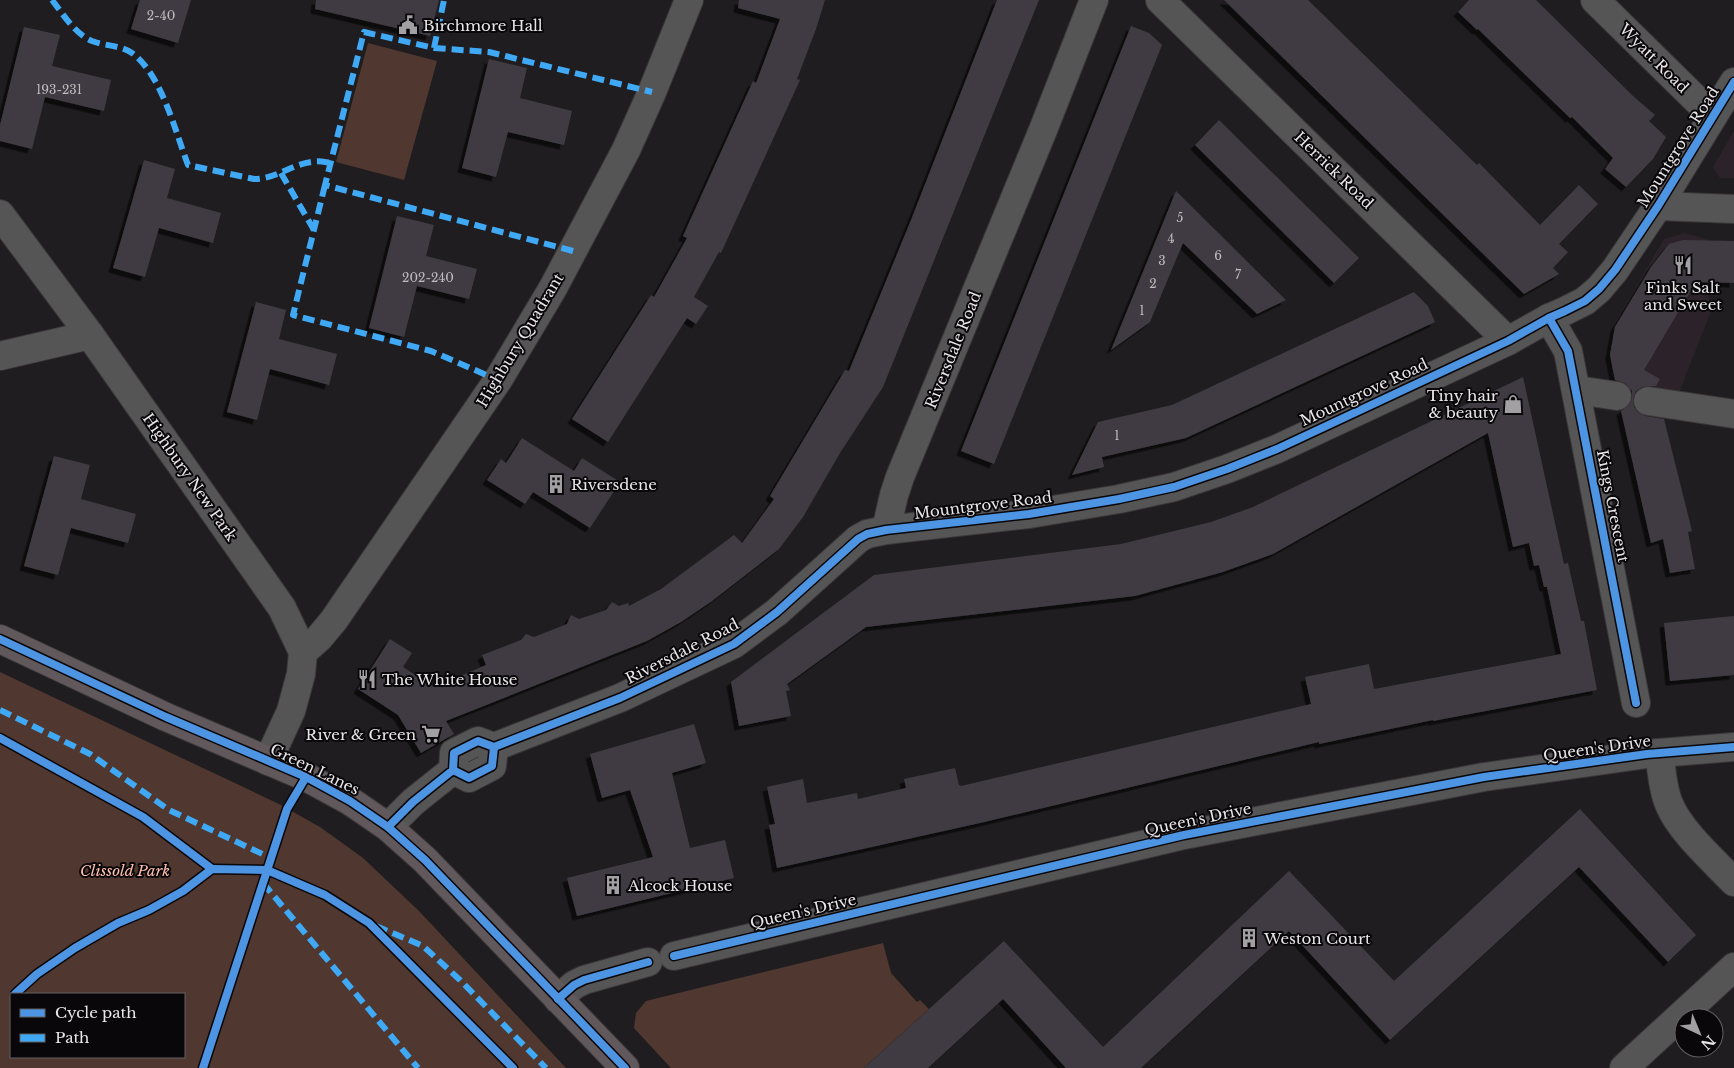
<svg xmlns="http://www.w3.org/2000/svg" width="1734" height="1068" viewBox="0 0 1734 1068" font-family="'Libre Baskerville',serif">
	<defs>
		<filter id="shadow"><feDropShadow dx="-4.5" dy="4.5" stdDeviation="0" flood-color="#0009"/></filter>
	</defs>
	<rect width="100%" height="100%" fill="#1f1d1f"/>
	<!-- built -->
	<g fill="#2b2329">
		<polygon points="1734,131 1734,178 1720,178 1713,167"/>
		<polygon points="1685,233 1709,240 1708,293 1711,311 1679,393 1612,377 1610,355 1613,326 1664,239"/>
	</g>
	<!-- green -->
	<g fill="#503830" fill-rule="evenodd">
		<polygon points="368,43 437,61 404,180 336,162"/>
		<path d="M0 672 279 804 320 827 363 858 419 911 566 1068H0ZM184 994V1057H11V994Z"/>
		<polygon points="883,943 891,973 917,1002 920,1000 929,1009 864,1068 671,1068 634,1028 636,1013 646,1001"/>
	</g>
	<!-- building -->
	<g fill="#3f3b42" filter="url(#shadow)">
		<polygon points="140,0 191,0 178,43 131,29"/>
		<polygon points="316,0 439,0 430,36 315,9"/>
		<polygon points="739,0 825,0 816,29 797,79 800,80 721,253 719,252 694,297 708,306 696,324 687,318 608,442 572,419 651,295 654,297 687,238 683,236 753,81 756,83 780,19 738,8"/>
		<polygon points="997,0 1039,0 883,387 840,453 803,517 779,549 712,601 681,622 647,641 446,721 454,734 421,753 398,715 358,689 390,639 412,653 403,667 434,687 486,665 482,655 521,640 526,634 534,637 567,624 571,615 579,619 606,610 612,602 619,606 628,603 629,606 661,589 734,535 742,543 774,499 770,496 845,370 849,371 911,220"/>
		<polygon points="1224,0 1308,0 1477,165 1479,163 1540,225 1579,185 1598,204 1559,244 1568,252 1553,268 1559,274 1524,294"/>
		<polygon points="1469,0 1536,0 1633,96 1655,115 1649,121 1666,137 1653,159 1626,187 1605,169 1613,158 1572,117 1570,118 1478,29 1477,30 1458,12"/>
		<polygon points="1131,26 1149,33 1162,45 994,464 961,451"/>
		<polygon points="24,27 60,35 52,66 111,80 104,111 45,97 32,149 0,141 0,125"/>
		<polygon points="489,59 527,68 520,98 572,111 564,145 508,132 496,177 462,168"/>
		<polygon points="1219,120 1359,258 1334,283 1195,145"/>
		<polygon points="144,160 175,169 167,198 221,213 213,243 159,228 145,277 113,268"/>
		<polygon points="1176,191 1286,300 1257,314 1183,243 1150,322 1111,350"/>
		<polygon points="397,216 434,225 426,256 477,269 469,299 417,286 404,337 369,328"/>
		<polygon points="1683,240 1734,241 1734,283 1696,282 1644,370 1660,379 1656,386 1642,387 1636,391 1633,398 1634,407 1639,413 1646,416 1664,419 1692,531 1688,532 1695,569 1670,573 1663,539 1651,543 1621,411 1629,405 1632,398 1632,391 1626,384 1615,380 1610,355 1615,327 1651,267 1669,244"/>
		<polygon points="1414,292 1428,306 1435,322 1186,438 1102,457 1104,467 1072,475 1098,422 1172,405"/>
		<polygon points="256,302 286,310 279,339 337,354 329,385 270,369 257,420 227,412"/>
		<polygon points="1523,377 1564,564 1568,563 1581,621 1584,621 1597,690 1433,721 1433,720 1319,744 1319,742 980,823 777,868 769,825 775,824 767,787 803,779 807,803 857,793 858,799 906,788 904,779 955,768 959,785 961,786 1311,704 1305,677 1369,664 1374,689 1561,654 1547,587 1544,587 1539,565 1534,566 1529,543 1513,547 1488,433 1273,554 1223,572 1135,596 866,627 787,684 790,690 786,691 791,716 739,726 731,682 874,575 1121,544 1211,522 1253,507"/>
		<polygon points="522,438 574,471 582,458 620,482 590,528 533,492 525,504 487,480 501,459 506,463"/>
		<polygon points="54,456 90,465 81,499 136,514 128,543 71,528 58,575 24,566"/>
		<polygon points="1734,616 1734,675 1670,681 1664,623"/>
		<polygon points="694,724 706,763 672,773 690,848 725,840 734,878 577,916 567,878 653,857 630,790 602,798 590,754"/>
		<polygon points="1580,809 1696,935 1668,962 1579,867 1390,1040 1289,931 1141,1068 1066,1068 1003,999 928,1068 864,1068 1004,941 1103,1047 1289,871 1394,981"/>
	</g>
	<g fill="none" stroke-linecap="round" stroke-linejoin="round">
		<!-- minor casing -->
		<g stroke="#3a3739" stroke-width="30">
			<g id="minor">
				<polyline points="1160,0 1508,341"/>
				<polyline points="1595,0 1713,116"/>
				<polyline points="1658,206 1734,209"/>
				<polyline points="0,214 90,335 282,608 303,652 301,674 291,711 268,761"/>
				<polyline points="1549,318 1568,351 1636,703"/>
				<polyline points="0,356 90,335"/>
				<polyline points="1577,390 1617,396"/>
				<polyline points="1648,401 1734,414"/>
				<polyline points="886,530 894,495 900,477 1043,130 1094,0"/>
				<polyline points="303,652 319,638 334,620 498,380 553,288 626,150 652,92 689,0"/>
				<path d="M1659 753C1662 770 1662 788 1669 804 1680 831 1713 860 1734 882"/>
				<polyline points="453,770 469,778 492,766 494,747"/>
				<polyline points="388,827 413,802 453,770 454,753 478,741 494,747 620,698 734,644 777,612 858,539 867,534 886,530 1029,514 1119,499 1174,487 1227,469 1277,449 1508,341 1549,318 1565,311 1585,301 1599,289 1615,270 1658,206 1734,82"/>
				<polyline points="674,956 1184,835 1484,777 1647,754 1734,747"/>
				<polyline points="558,999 574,985 584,980 648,962"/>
				<polyline points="1624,1068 1734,967"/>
			</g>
		</g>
		<!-- major casing -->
		<g stroke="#3a3739" stroke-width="30">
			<polyline id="major" points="0,639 166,717 306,777 350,801 388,827 425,860 625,1068"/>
		</g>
		<!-- minor -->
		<use href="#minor" stroke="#565556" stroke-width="28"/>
		<!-- major -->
		<use href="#major" stroke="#61585b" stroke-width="28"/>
		<!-- quiet -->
		<g stroke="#3fa9f5" stroke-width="6" stroke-dasharray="12 6" stroke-linecap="butt">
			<path d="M52 0C63 14 75 34 92 41 105 46 120 45 132 53 162 75 175 131 188 165L254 179C275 179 291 165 311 162 317 160 325 162 331 163"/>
			<polyline points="434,48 444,0"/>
			<polyline points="281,173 314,230"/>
			<polyline points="325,185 293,315 431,351 498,380"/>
			<polyline points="573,251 325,185 364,32 434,48 489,52 652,92"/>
			<polyline points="0,710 90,754 169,810 271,858"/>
			<polyline points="263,883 418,1068"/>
			<polyline points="376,926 423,946 460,980 546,1068"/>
		</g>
		<!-- cycleway casing -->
		<g stroke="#090709" stroke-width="11">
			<g id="cycleway">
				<polyline points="1549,318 1568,351 1636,703"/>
				<polyline points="0,639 166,717 306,777 350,801 388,827 425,860 625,1068"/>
				<polyline points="0,738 143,817 212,869"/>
				<polyline points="453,770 469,778 492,766 494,747"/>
				<polyline points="388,827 413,802 453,770 454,753 478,741 494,747 620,698 734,644 777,612 858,539 867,534 886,530 1029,514 1119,499 1174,487 1227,469 1277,449 1508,341 1549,318 1565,311 1585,301 1599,289 1615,270 1658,206 1734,82"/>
				<polyline points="674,956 1184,835 1484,777 1647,754 1734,747"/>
				<polyline points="15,994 37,974 75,948 118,923 149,910 183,891 212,869 267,870 325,895 369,923 513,1068"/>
				<polyline points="558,999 574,985 584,980 648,962"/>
				<polyline points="203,1068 287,809 306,777"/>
			</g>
		</g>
		<!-- cycleway -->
		<use href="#cycleway" stroke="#4d94e3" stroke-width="8"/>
	</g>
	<!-- icons -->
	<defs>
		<g id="civic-bare" transform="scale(1.5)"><path d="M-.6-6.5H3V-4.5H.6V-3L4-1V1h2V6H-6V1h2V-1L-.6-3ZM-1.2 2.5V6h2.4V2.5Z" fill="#a2a0a2" stroke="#090709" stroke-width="2.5" paint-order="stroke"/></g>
		<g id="restaurant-bare" transform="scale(1.5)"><path d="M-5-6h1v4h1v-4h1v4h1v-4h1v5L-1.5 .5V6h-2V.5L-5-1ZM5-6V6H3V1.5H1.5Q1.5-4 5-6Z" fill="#a2a0a2" stroke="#090709" stroke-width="2.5" paint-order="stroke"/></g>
		<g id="shop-bare" transform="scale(1.5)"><path d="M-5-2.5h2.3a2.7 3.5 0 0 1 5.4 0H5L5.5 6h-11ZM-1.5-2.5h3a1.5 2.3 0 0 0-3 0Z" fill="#a2a0a2" stroke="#090709" stroke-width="2.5" paint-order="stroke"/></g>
		<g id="building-bare" transform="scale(1.5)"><path d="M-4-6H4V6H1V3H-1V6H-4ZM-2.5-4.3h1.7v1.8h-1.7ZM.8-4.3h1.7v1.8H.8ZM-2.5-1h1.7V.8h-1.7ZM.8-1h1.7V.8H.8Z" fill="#a2a0a2" stroke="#090709" stroke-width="2.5" paint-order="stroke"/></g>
		<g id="supermarket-bare" transform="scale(1.5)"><path d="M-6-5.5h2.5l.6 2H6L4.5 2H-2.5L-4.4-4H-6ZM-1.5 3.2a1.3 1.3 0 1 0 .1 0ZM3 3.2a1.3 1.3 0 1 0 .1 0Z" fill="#a2a0a2" stroke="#090709" stroke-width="2.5" paint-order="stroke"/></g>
	</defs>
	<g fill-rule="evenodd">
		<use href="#civic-bare" x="408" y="25"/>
		<use href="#restaurant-bare" x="1683" y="265"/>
		<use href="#shop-bare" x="1513" y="404"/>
		<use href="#building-bare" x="556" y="484"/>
		<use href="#restaurant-bare" x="367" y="679"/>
		<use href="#supermarket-bare" x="431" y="734"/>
		<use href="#building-bare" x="613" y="885"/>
		<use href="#building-bare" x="1249" y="938"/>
	</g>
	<g text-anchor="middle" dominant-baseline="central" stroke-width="4" stroke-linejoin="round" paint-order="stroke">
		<!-- number labels -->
		<g font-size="12" fill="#bebbbe">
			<text x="161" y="15">2-40</text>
			<text x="59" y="89">193-231</text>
			<text x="1180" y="217">5</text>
			<text x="1171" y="238">4</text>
			<text x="1218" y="255">6</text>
			<text x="1162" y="260">3</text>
			<text x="1238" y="274">7</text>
			<text x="428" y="277">202-240</text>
			<text x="1153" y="283">2</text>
			<text x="1142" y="310">1</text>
			<text x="1117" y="435">1</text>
		</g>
		<!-- poi labels -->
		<g font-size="15" fill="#e9e6e8" stroke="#090709" text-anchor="start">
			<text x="423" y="25">Birchmore Hall</text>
			<text x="1683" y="287" text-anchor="middle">Finks Salt<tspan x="1683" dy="17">and Sweet</tspan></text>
			<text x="1498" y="395" text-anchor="end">Tiny hair<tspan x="1498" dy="17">&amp; beauty</tspan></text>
			<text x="571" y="484">Riversdene</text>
			<text x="382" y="679">The White House</text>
			<text x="416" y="734" text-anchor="end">River &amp; Green</text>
			<text x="628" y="885">Alcock House</text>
			<text x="1264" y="938">Weston Court</text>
		</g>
		<!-- street labels -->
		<g font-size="15" fill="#e9e6e8" stroke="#090709">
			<text transform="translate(1654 58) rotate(45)">Wyatt Road</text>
			<text transform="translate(1678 147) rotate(-58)">Mountgrove Road</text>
			<text transform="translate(1334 170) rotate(44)">Herrick Road</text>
			<text transform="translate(520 340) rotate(-59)">Highbury Quadrant</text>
			<text transform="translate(953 350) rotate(-68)">Riversdale Road</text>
			<text transform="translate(1364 392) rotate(-25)">Mountgrove Road</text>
			<text transform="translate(190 477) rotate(55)">Highbury New Park</text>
			<text transform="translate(983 505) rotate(-7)">Mountgrove Road</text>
			<text transform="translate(1613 506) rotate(79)">Kings Crescent</text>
			<text transform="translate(682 651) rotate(-27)">Riversdale Road</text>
			<text transform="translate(1597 748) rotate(-8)">Queen's Drive</text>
			<text transform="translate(315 769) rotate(26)">Green Lanes</text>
			<text transform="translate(1198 819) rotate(-12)">Queen's Drive</text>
			<text transform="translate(803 911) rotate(-13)">Queen's Drive</text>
		</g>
		<!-- park labels -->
		<g font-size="15" font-style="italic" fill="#ffbfad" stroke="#090709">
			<text x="125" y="870">Clissold Park</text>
		</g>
	</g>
	<!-- legend -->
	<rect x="10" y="993" width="175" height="65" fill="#090709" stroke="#636062"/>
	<rect x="20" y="1009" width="25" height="8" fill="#4d94e3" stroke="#636062"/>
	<text x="55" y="1018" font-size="15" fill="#e9e6e8">Cycle path</text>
	<rect x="20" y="1034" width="25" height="8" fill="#3fa9f5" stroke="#636062"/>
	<text x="55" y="1043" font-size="15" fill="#e9e6e8">Path</text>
	<!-- north arrow -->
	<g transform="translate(1699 1033) rotate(136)"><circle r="24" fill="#090709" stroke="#636062"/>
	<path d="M0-4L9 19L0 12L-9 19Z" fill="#a2a0a2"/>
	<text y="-8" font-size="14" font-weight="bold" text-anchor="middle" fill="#e9e6e8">N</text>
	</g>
</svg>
